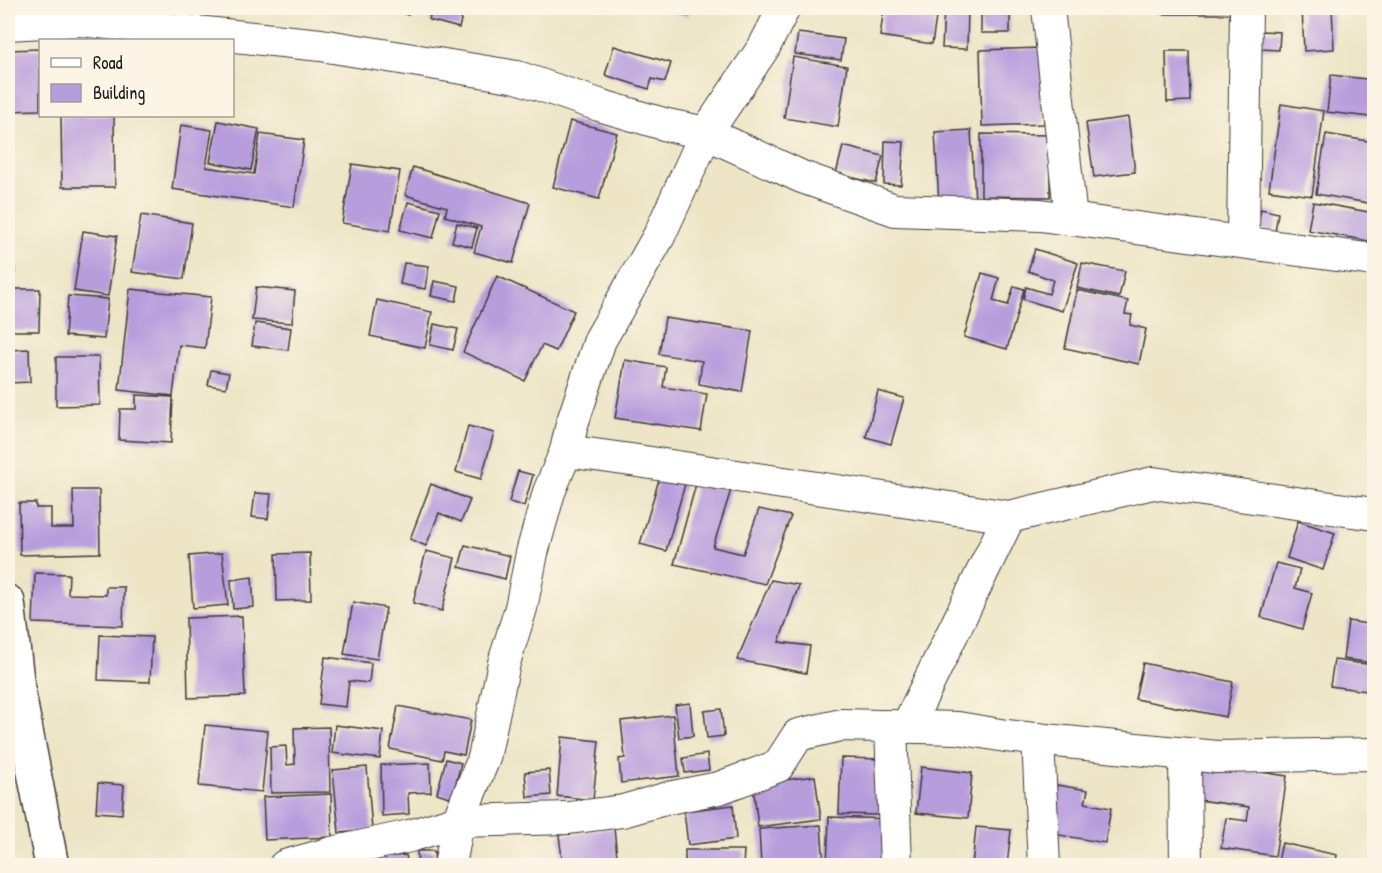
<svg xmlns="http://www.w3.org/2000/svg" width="1382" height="873" viewBox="0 0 1382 873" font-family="'Patrick Hand',sans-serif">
	<rect width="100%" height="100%" fill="#fcf5e5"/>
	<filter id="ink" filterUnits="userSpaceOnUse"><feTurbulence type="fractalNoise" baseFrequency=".0167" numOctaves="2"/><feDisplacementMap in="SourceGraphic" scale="12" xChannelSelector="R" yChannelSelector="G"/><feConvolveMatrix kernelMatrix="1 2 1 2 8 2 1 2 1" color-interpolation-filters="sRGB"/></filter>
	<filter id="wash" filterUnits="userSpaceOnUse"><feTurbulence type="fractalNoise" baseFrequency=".008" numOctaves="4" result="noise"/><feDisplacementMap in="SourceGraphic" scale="24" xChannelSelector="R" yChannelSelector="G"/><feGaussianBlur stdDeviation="1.35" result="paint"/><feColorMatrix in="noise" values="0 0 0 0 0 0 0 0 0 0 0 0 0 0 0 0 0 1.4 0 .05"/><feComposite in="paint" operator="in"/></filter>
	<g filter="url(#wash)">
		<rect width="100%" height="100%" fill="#ede5c6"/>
		<g id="blocks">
			<!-- building -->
			<g fill="#b89ddd">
				<polygon points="392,8 410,8 408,15 392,10"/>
				<polygon points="432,8 464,8 459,28 429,20"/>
				<polygon points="660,8 690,8 687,16"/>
				<polygon points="884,8 912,8 937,11 932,44 880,36"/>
				<polygon points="944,8 968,8 967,49 942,48"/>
				<rect x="981" y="8" width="29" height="25"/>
				<rect x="1162" y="8" width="69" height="6"/>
				<polygon points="1302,8 1332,8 1334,49 1304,51"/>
				<polygon points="1261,31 1280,32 1279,50 1260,49"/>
				<polygon points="798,33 844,39 841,60 795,54"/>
				<polygon points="614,46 671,63 665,82 652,79 649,89 605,75"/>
				<polygon points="1042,48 1044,124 982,126 980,50"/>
				<polygon points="40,49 40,110 8,111 8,50"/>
				<polygon points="1166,51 1189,51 1190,101 1167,102"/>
				<polygon points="793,57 847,66 838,127 784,118"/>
				<polygon points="1331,75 1374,80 1370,117 1327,112"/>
				<polygon points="1281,104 1324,111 1312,196 1269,190"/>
				<polygon points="61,116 114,116 115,187 62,187"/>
				<polygon points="1128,117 1135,172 1094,177 1086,123"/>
				<polygon points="218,121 259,129 251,170 210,162"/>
				<polygon points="570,121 617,133 599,199 553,187"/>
				<polygon points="181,125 212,130 206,167 254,174 260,134 304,140 294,207 172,189"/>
				<polygon points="971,130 975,202 939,204 935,132"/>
				<polygon points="981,134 1050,135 1050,197 981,196"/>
				<polygon points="1326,134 1374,142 1374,204 1316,194"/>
				<polygon points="885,141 904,142 901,185 884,184"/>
				<polygon points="843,146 883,156 876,183 836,174"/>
				<polygon points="352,164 400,171 390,231 342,223"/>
				<polygon points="413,167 530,203 513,263 474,252 481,227 445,216 447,207 405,195"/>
				<polygon points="408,202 440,210 433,238 400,230"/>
				<polygon points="1313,202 1374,213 1374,242 1308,230"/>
				<polygon points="1261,209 1278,213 1275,232 1257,229"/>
				<polygon points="141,215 192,223 184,279 132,272"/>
				<polygon points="457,223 477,228 472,247 452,242"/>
				<polygon points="83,231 117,236 108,296 74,291"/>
				<polygon points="13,249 15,273 8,274 8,250"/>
				<polygon points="1035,249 1078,263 1062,311 1023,299 1026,287 1049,294 1053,280 1028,271"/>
				<polygon points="404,263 429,266 425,289 400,284"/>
				<polygon points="1082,263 1125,271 1119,297 1077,288"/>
				<polygon points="982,273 999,278 993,301 1008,305 1014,286 1024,289 1007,349 964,337"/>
				<polygon points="497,276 574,311 556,351 542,345 525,381 463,352"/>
				<polygon points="434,281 459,286 456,301 431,296"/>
				<polygon points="256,287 295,291 292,323 252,320"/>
				<polygon points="8,289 40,289 39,331 8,331"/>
				<polygon points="130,289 211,297 205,348 179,345 173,396 119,390"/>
				<polygon points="1077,290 1128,301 1125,314 1132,315 1130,325 1146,329 1139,364 1065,348"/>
				<polygon points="68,296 108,299 104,339 65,336"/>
				<polygon points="377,300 432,312 425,348 370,336"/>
				<polygon points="665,318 752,331 742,392 699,384 702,361 659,354"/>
				<polygon points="255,323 291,328 288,350 252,346"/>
				<polygon points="434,324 458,329 453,350 430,345"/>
				<polygon points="29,349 30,382 8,383 8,350"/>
				<polygon points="56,357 99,357 100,405 56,406"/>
				<polygon points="625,360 666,367 663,387 707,394 701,431 615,418"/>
				<polygon points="211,370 229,373 226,388 208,385"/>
				<polygon points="878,391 904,398 891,444 866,437"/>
				<polygon points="136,395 173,397 171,443 119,440 120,409 136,409"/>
				<polygon points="468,426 494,433 481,479 456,472"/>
				<polygon points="518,471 533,475 524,506 509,502"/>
				<polygon points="660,476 685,484 666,551 640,544"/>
				<polygon points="431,484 470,500 461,522 439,513 426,546 410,539"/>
				<polygon points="696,484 731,490 713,547 743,554 759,509 791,516 765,584 674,564"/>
				<polygon points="73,490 99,490 100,553 20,555 19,503 36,503 36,508 51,508 51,528 74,528"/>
				<polygon points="255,493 271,494 268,519 252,517"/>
				<polygon points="1298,521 1335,533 1323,570 1287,558"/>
				<polygon points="465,545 510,556 505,579 459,567"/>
				<polygon points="426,551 455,558 442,611 413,603"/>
				<polygon points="222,553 228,605 193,608 189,556"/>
				<polygon points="310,553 311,600 277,601 276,554"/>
				<polygon points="1276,563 1300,569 1295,588 1312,593 1302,629 1261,617"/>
				<polygon points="35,573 69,574 68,594 106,595 106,587 124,587 123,626 33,623"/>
				<polygon points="252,577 254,607 233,609 231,580"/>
				<polygon points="771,580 799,585 779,642 810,646 806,673 737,660"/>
				<polygon points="353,602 386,608 377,659 344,654"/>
				<polygon points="242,616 245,696 188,698 186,618"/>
				<polygon points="1348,621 1374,625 1374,663 1343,659"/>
				<polygon points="100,635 152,637 150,682 98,680"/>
				<polygon points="325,657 371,663 369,683 349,681 346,707 319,704"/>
				<polygon points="1334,660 1374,665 1374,692 1330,686"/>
				<polygon points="1143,663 1233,682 1226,717 1135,699"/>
				<polygon points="690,703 693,736 679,738 675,705"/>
				<polygon points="398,706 471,720 464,755 444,751 442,760 390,749"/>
				<polygon points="721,709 724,736 707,738 704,711"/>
				<polygon points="673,715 679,776 621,783 619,759 625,758 621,721"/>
				<polygon points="205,725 268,731 262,792 199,786"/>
				<polygon points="335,725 383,731 380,759 332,753"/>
				<polygon points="329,727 330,792 271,793 270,747 286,746 287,765 295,764 294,728"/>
				<polygon points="562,737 599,741 593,800 557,796"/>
				<polygon points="707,754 709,770 685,773 683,758"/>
				<polygon points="841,758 881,759 880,815 839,814"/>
				<polygon points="446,759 461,763 452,798 437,793"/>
				<polygon points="430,763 431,792 408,793 409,814 382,816 381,765"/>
				<polygon points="1197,763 1287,776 1275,856 1221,848 1226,818 1247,821 1249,807 1192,799"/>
				<polygon points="367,767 372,830 339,833 333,770"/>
				<polygon points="921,767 972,773 968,818 916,813"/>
				<polygon points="549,770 551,795 527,797 525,772"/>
				<polygon points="815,776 821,819 758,827 753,784"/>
				<polygon points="98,783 124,785 122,814 96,812"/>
				<polygon points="1057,785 1088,790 1085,803 1111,808 1105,843 1048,833"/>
				<polygon points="331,794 332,837 265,840 263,797"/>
				<polygon points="733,805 736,839 688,845 684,811"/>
				<polygon points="829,817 890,819 888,866 827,866"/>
				<polygon points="821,825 824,866 761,866 759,829"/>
				<polygon points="976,827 1011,830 1007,866 972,866"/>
				<polygon points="614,828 618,866 563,866 559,835"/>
				<polygon points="1282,843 1337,855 1335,866 1277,866"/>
				<polygon points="685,850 744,850 743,866 685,866"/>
				<polygon points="417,851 434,851 435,866 418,866"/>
				<polygon points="406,855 408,866 380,866 379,858"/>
				<polygon points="377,859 377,866 353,866 352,863"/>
			</g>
		</g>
	</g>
	<g filter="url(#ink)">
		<use href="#blocks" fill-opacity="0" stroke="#3b3a36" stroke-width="1.5"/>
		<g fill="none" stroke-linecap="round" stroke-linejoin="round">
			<!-- street casing -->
			<g stroke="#3b3a36" stroke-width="34">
				<g id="street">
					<polyline points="1048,8 1071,219"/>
					<polyline points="8,24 80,20 215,34 321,45 517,77 599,105 667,125 706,133 802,177 895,210 1040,215 1374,260"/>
					<polyline points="1243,242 1246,8"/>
					<polyline points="566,451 631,460 1009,517"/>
					<polyline points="891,726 896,866"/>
					<polyline points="907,727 1009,517 1153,483 1374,514"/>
					<polyline points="1038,739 1044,866"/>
					<polyline points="1185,754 1186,866"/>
					<polyline points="285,866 332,853 410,836 458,821 569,818 623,811 668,798 719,788 778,766 798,735 841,725 958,728 1006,736 1217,757 1374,754"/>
					<polyline points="450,866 458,821 484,758 504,663 521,608 532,553 549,492 566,451 572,424 600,340 659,236 706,133 764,47 784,8"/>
				</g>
			</g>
			<!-- secondary casing -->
			<g stroke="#3b3a36" stroke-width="36">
				<polyline id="secondary" points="8,602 18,689 52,866"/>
			</g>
			<!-- street -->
			<use href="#street" stroke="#fff" stroke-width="32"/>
			<!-- secondary -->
			<use href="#secondary" stroke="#fff" stroke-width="33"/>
		</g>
	</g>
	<!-- margin -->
	<rect width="1382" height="873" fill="none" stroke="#fcf5e5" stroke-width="30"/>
	<!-- legend -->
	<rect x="39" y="39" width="195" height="78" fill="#fcf5e5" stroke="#a29e95" stroke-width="1.5"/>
	<rect x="51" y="58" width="30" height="9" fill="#ffffff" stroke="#a29e95" stroke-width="1.5"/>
	<text x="93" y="69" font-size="18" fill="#1c1c1c">Road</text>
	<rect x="51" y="84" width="30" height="18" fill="#b89ddd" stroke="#a29e95" stroke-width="1.5"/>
	<text x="93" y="99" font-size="18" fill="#1c1c1c">Building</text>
</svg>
